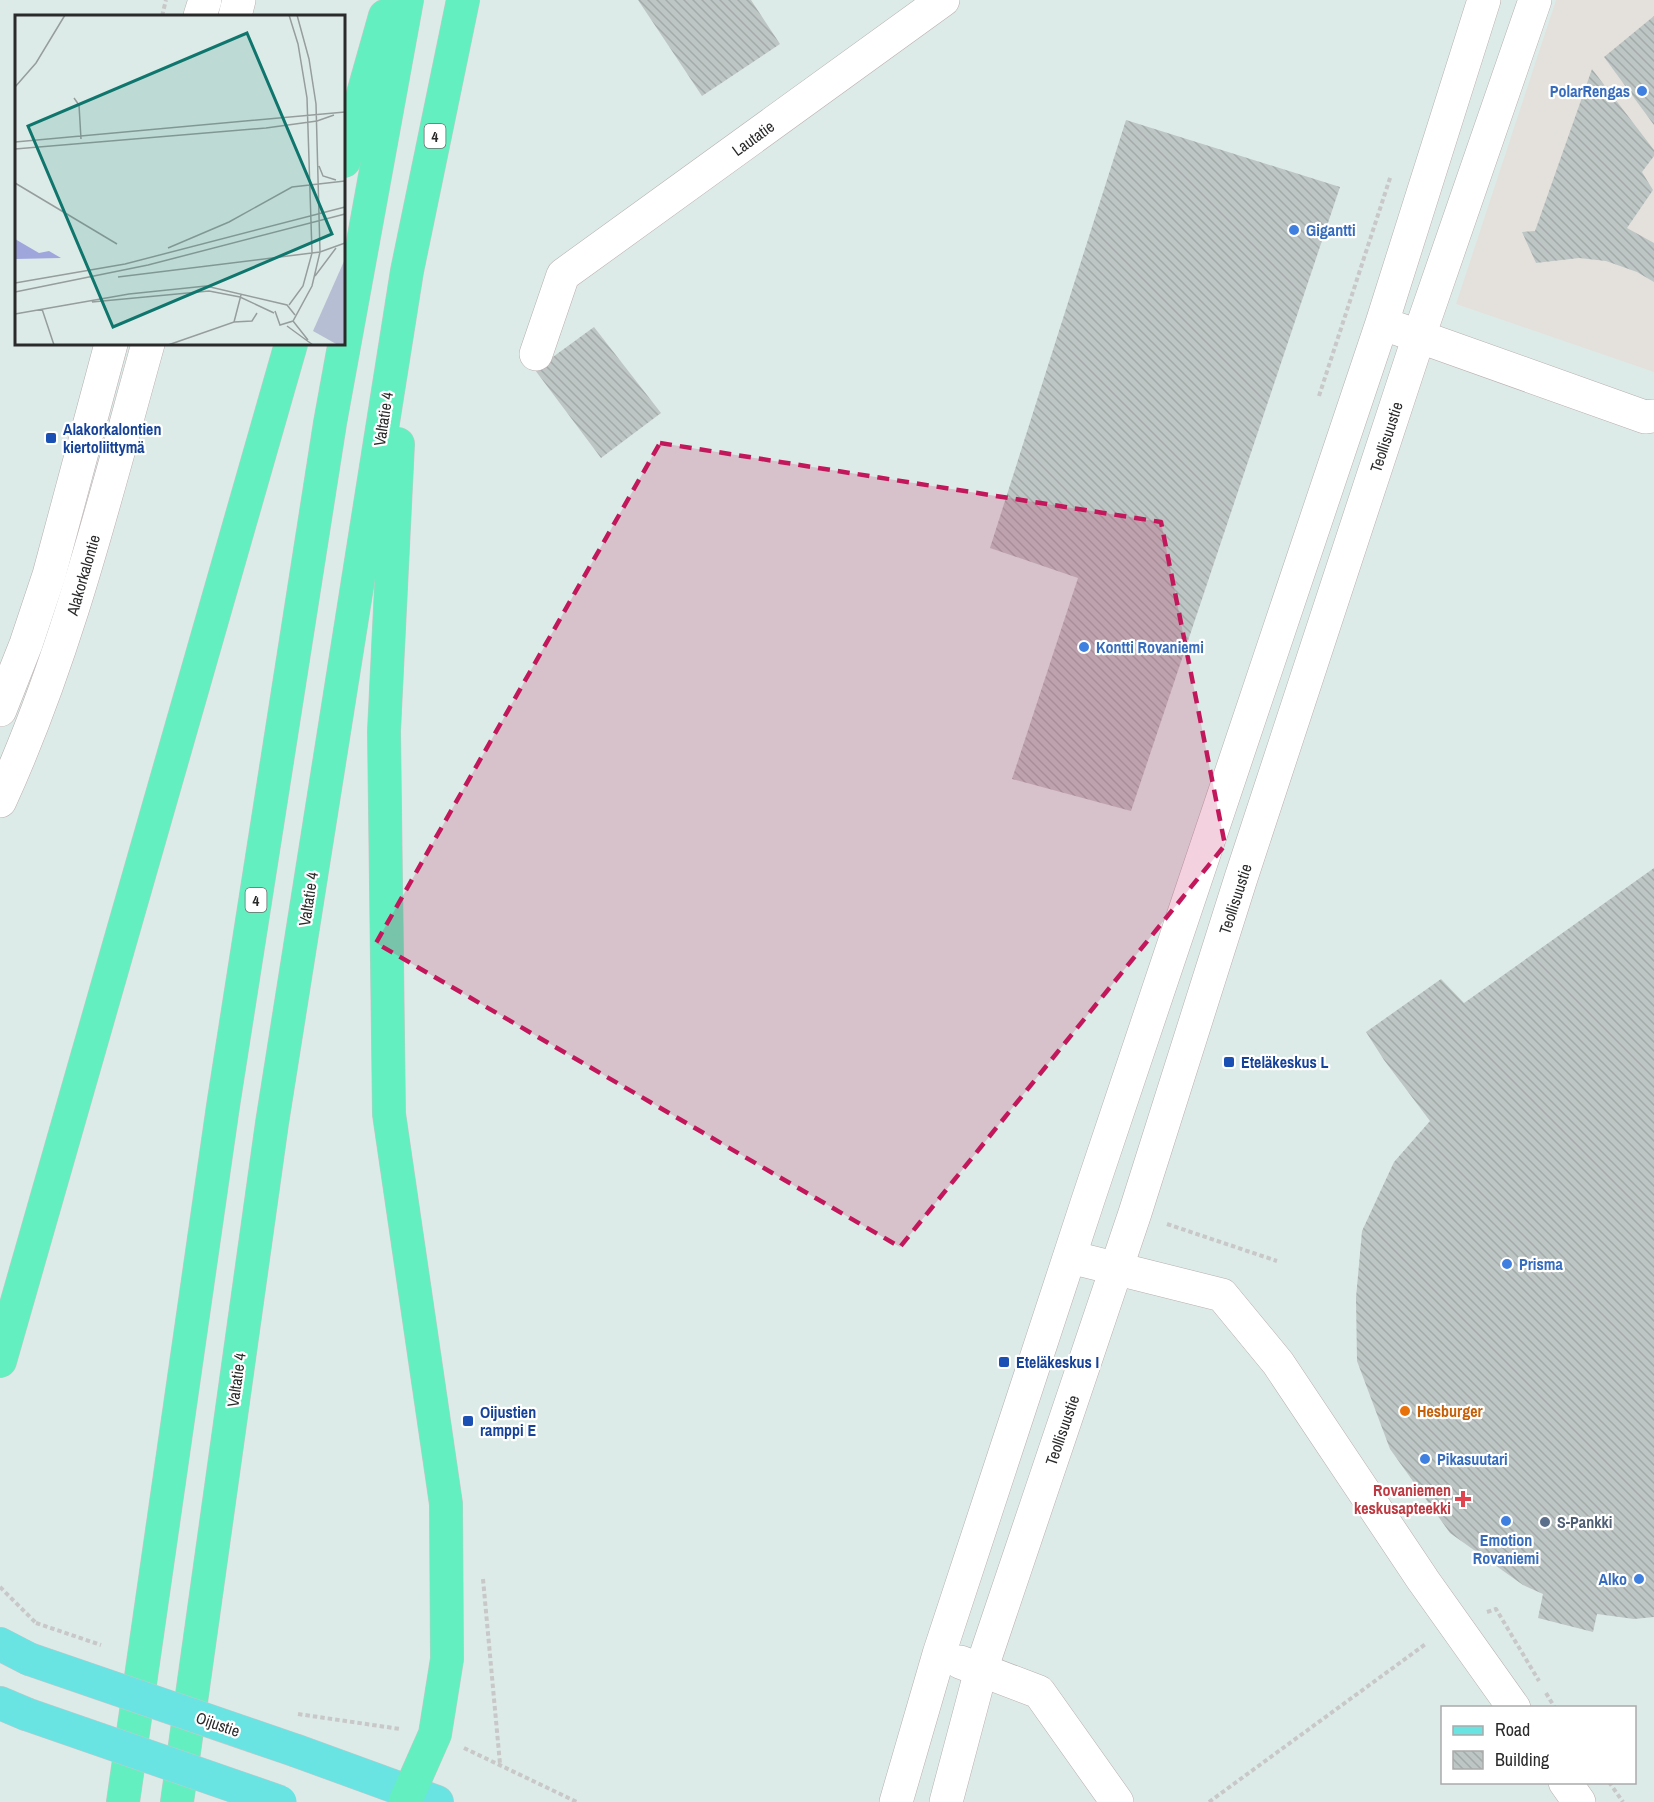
<svg xmlns="http://www.w3.org/2000/svg" width="1654" height="1802" viewBox="0 0 1654 1802" font-family="'Archivo Narrow',sans-serif">
	<defs>
		<pattern id="building-back-hatch" width="6" height="6" patternUnits="userSpaceOnUse" patternTransform="scale(1.5)"><rect width="6" height="6" fill="#bdc6c4"/><path d="M-1 5l2 2M0 0l6 6M5-1l2 2" fill="none" stroke="#a3aaa9"/></pattern>
	</defs>
	<rect width="100%" height="100%" fill="#ddebe8"/>
	<!-- industrial -->
	<polygon fill="#e4e1dd" points="1556,0 1654,0 1654,372 1456,304"/>
	<!-- building -->
	<g fill="url(#building-back-hatch)">
		<polygon points="638,0 751,0 780,44 702,96"/>
		<polygon points="1654,16 1654,125 1604,57"/>
		<polygon points="1592,69 1654,150 1654,156 1642,172 1653,190 1627,228 1654,243 1654,282 1637,272 1606,261 1579,258 1536,263 1522,232 1535,231"/>
		<polygon points="1126,120 1340,187 1131,811 1012,779 1078,578 990,548"/>
		<polygon points="594,327 661,413 601,458 535,370"/>
		<polygon points="1654,868 1654,1617 1634,1619 1597,1614 1593,1632 1538,1618 1543,1594 1523,1585 1450,1533 1390,1449 1357,1361 1356,1298 1362,1231 1394,1162 1430,1121 1384,1060 1366,1032 1441,979 1464,1003"/>
	</g>
	<g fill="none" stroke-linecap="round" stroke-linejoin="round">
		<!-- minor casing -->
		<g stroke="#b9aeae" stroke-width="34">
			<g id="minor">
				<polyline points="200,16 205,0"/>
				<polyline points="235,16 239,0"/>
				<polyline points="1398,329 1645,417 1654,416"/>
				<polyline points="536,354 563,275 943,0"/>
				<polyline points="0,710 26,644 49,575 111,344"/>
				<path d="M0 801C67 654 105 498 148 344"/>
				<polyline points="1070,1257 1222,1295 1278,1363 1423,1580 1514,1708"/>
				<polyline points="960,1662 1039,1692 1117,1802"/>
				<polyline points="1565,1782 1579,1802"/>
				<polyline points="896,1802 939,1654 1089,1197 1382,323 1484,0"/>
				<polyline points="946,1802 981,1670 1135,1213 1241,878 1419,336 1535,0"/>
			</g>
		</g>
		<!-- major casing -->
		<g stroke="#c8c8c8" stroke-width="34">
			<g id="major">
				<polyline points="0,1644 29,1659"/>
				<polyline points="0,1703 26,1714"/>
				<polyline points="297,1751 437,1802"/>
			</g>
		</g>
		<!-- highway casing -->
		<g stroke="#c8c8c8" stroke-width="34">
			<g id="highway">
				<polyline points="344,161 385,16"/>
				<polyline points="398,444 384,731 389,1114 446,1504 447,1659 435,1734 405,1802"/>
				<polyline points="0,1361 291,344"/>
				<polyline points="123,1802 223,1106 330,423 407,0"/>
				<polyline points="177,1802 272,1123 407,271 463,0"/>
			</g>
		</g>
		<!-- path -->
		<g stroke="#c8c8c8" stroke-width="4" stroke-dasharray="4.5 3" stroke-linecap="butt">
			<polyline points="162,16 166,0"/>
			<polyline points="1319,396 1391,175"/>
			<polyline points="1167,1224 1277,1261"/>
			<polyline points="483,1579 500,1764"/>
			<polyline points="0,1587 36,1623"/>
			<polyline points="1487,1612 1496,1609 1539,1681"/>
			<polyline points="1546,1693 1555,1708"/>
			<polyline points="298,1714 400,1729"/>
			<polyline points="464,1748 577,1802"/>
			<polyline points="1609,1782 1623,1802"/>
			<polyline points="1209,1802 1427,1643"/>
		</g>
		<!-- minor -->
		<use href="#minor" stroke="#fff" stroke-width="33"/>
		<!-- major -->
		<use href="#major" stroke="#6ae3e3" stroke-width="33"/>
		<!-- highway -->
		<use href="#highway" stroke="#64efc0" stroke-width="33"/>
		<!-- major-bridge casing -->
		<g stroke="#c8c8c8" stroke-width="34" stroke-linecap="butt">
			<g id="major-bridge">
				<polyline points="29,1659 297,1751"/>
				<polyline points="26,1714 280,1802"/>
			</g>
		</g>
		<!-- path-bridge -->
		<polyline stroke="#c8c8c8" stroke-width="4" stroke-dasharray="4.5 3" stroke-linecap="butt" points="36,1623 101,1645"/>
		<!-- major-bridge -->
		<use href="#major-bridge" stroke="#6ae3e3" stroke-width="33"/>
	</g>
	<!-- marked area -->
	<path fill="#c2185b" fill-opacity="0.2" stroke="#c2185b" stroke-width="4.5" stroke-dasharray="12 8" stroke-linejoin="round" d="M660 443 1161 522 1225 845 900 1247 376 943Z"/>
	<!-- markers -->
	<g fill="#3f7fe0" stroke="#fff" stroke-width="2">
		<circle cx="1642" cy="91" r="6"/>
		<circle cx="1294" cy="230" r="6"/>
		<circle cx="1084" cy="647" r="6"/>
		<circle cx="1507" cy="1264" r="6"/>
		<circle cx="1425" cy="1459" r="6"/>
		<circle cx="1506" cy="1521" r="6"/>
		<circle cx="1639" cy="1579" r="6"/>
	</g>
	<g fill="#1a4fb4" stroke="#fff" stroke-width="2">
		<rect x="45" y="432" width="12" height="12" rx="3"/>
		<rect x="1223" y="1056" width="12" height="12" rx="3"/>
		<rect x="998" y="1356" width="12" height="12" rx="3"/>
		<rect x="462" y="1415" width="12" height="12" rx="3"/>
	</g>
	<circle fill="#e8710a" stroke="#fff" stroke-width="2" cx="1405" cy="1411" r="6"/>
	<path fill="#e0444e" stroke="#fff" stroke-width="2" d="M1460 1490h6v6h6v6h-6v6h-6v-6h-6v-6h6z"/>
	<circle fill="#5c6f8a" stroke="#fff" stroke-width="2" cx="1545" cy="1522" r="6"/>
	<g text-anchor="middle" dominant-baseline="central" stroke-width="4.5" stroke-linejoin="round" paint-order="stroke">
		<!-- shield labels -->
		<g fill="#fff" stroke="#6a6a6a" stroke-width="1.5">
			<rect x="424.5" y="124" width="21" height="24" rx="4.5"/>
			<rect x="245.5" y="888" width="21" height="24" rx="4.5"/>
		</g>
		<g font-size="15" font-weight="bold" fill="#2a2a2a">
			<text x="435" y="136">4</text>
			<text x="256" y="900">4</text>
		</g>
		<!-- shop labels -->
		<g font-size="16" font-weight="bold" fill="#366cbe" stroke="#fff" text-anchor="start">
			<text x="1630" y="91" text-anchor="end">PolarRengas</text>
			<text x="1306" y="230">Gigantti</text>
			<text x="1096" y="647">Kontti Rovaniemi</text>
			<text x="1519" y="1264">Prisma</text>
			<text x="1437" y="1459">Pikasuutari</text>
			<text x="1506" y="1540" text-anchor="middle">Emotion<tspan x="1506" dy="18">Rovaniemi</tspan></text>
			<text x="1627" y="1579" text-anchor="end">Alko</text>
		</g>
		<!-- street labels -->
		<g font-size="16" fill="#2a2a2a" stroke="#fff">
			<text transform="translate(753 138) rotate(-36)">Lautatie</text>
			<text transform="translate(383 419) rotate(-81)">Valtatie 4</text>
			<text transform="translate(1386 437) rotate(-72)">Teollisuustie</text>
			<text transform="translate(83 575) rotate(-74)">Alakorkalontie</text>
			<text transform="translate(308 899) rotate(-81)">Valtatie 4</text>
			<text transform="translate(1235 899) rotate(-72)">Teollisuustie</text>
			<text transform="translate(236 1380) rotate(-82)">Valtatie 4</text>
			<text transform="translate(1062 1430) rotate(-71)">Teollisuustie</text>
			<text transform="translate(218 1724) rotate(19)">Oijustie</text>
		</g>
		<!-- transit labels -->
		<g font-size="16" font-weight="bold" fill="#164399" stroke="#fff" text-anchor="start">
			<text x="63" y="429">Alakorkalontien<tspan x="63" dy="18">kiertoliittymä</tspan></text>
			<text x="1241" y="1062">Eteläkeskus L</text>
			<text x="1016" y="1362">Eteläkeskus I</text>
			<text x="480" y="1412">Oijustien<tspan x="480" dy="18">ramppi E</tspan></text>
		</g>
		<!-- food labels -->
		<g font-size="16" font-weight="bold" fill="#c56008" stroke="#fff" text-anchor="start">
			<text x="1417" y="1411">Hesburger</text>
		</g>
		<!-- health labels -->
		<g font-size="16" font-weight="bold" fill="#be3a42" stroke="#fff" text-anchor="end">
			<text x="1451" y="1490">Rovaniemen<tspan x="1451" dy="18">keskusapteekki</tspan></text>
		</g>
		<!-- service labels -->
		<g font-size="16" font-weight="bold" fill="#4e5e75" stroke="#fff" text-anchor="start">
			<text x="1557" y="1522">S-Pankki</text>
		</g>
	</g>
	<!-- overview -->
	<g transform="translate(15 15)">
		<rect width="330" height="330" fill="#ddebe8"/>
		<path d="M0 224 24 238 34 236 46 243 0 244Z" fill="#9fa6dc"/>
		<path d="M330 244V330H323L298 316Z" fill="#b6bed3"/>
		<path fill="none" stroke="#959e9c" stroke-width="1.5" d="M274 0 283 29 292 83 297 238M282 0 294 44 301 89 305 237M0 72 21 48 50 0M59 83 64 90 66 124M0 127 330 97M0 134 251 113 302 106 319 100M304 151 308 161 321 165M0 168 102 229M153 233 214 207 277 172 330 166M300 261 321 233M103 262 305 237 330 228M0 268 110 249 330 192M0 277 133 250 330 199M77 287 194 276 225 282 259 298M274 290 288 271 297 238M27 294 39 330M260 296 265 310 278 306 297 271 305 237M0 299 114 279 191 271 272 290 280 300M278 306 293 325M219 307 226 280M272 311 298 330M153 330 219 307 237 306 242 298"/>
		<path fill="#0f766e" fill-opacity="0.15" stroke="#0f766e" stroke-width="3" d="M232 18 317 219 98 312 13 111Z"/>
		<rect width="330" height="330" fill="none" stroke="#2a2a2a" stroke-width="3"/>
	</g>
	<!-- legend -->
	<rect x="1441" y="1706" width="195" height="78" fill="#ffffff" stroke="#aaaaaa" stroke-width="1.5"/>
	<rect x="1453" y="1726" width="30" height="9" fill="#6ae3e3" stroke="#aaaaaa" stroke-width="1.5"/>
	<text x="1495" y="1736" font-size="18" fill="#2a2a2a">Road</text>
	<rect x="1453" y="1751" width="30" height="18" fill="url(#building-back-hatch)" stroke="#aaaaaa" stroke-width="1.5"/>
	<text x="1495" y="1766" font-size="18" fill="#2a2a2a">Building</text>
</svg>
